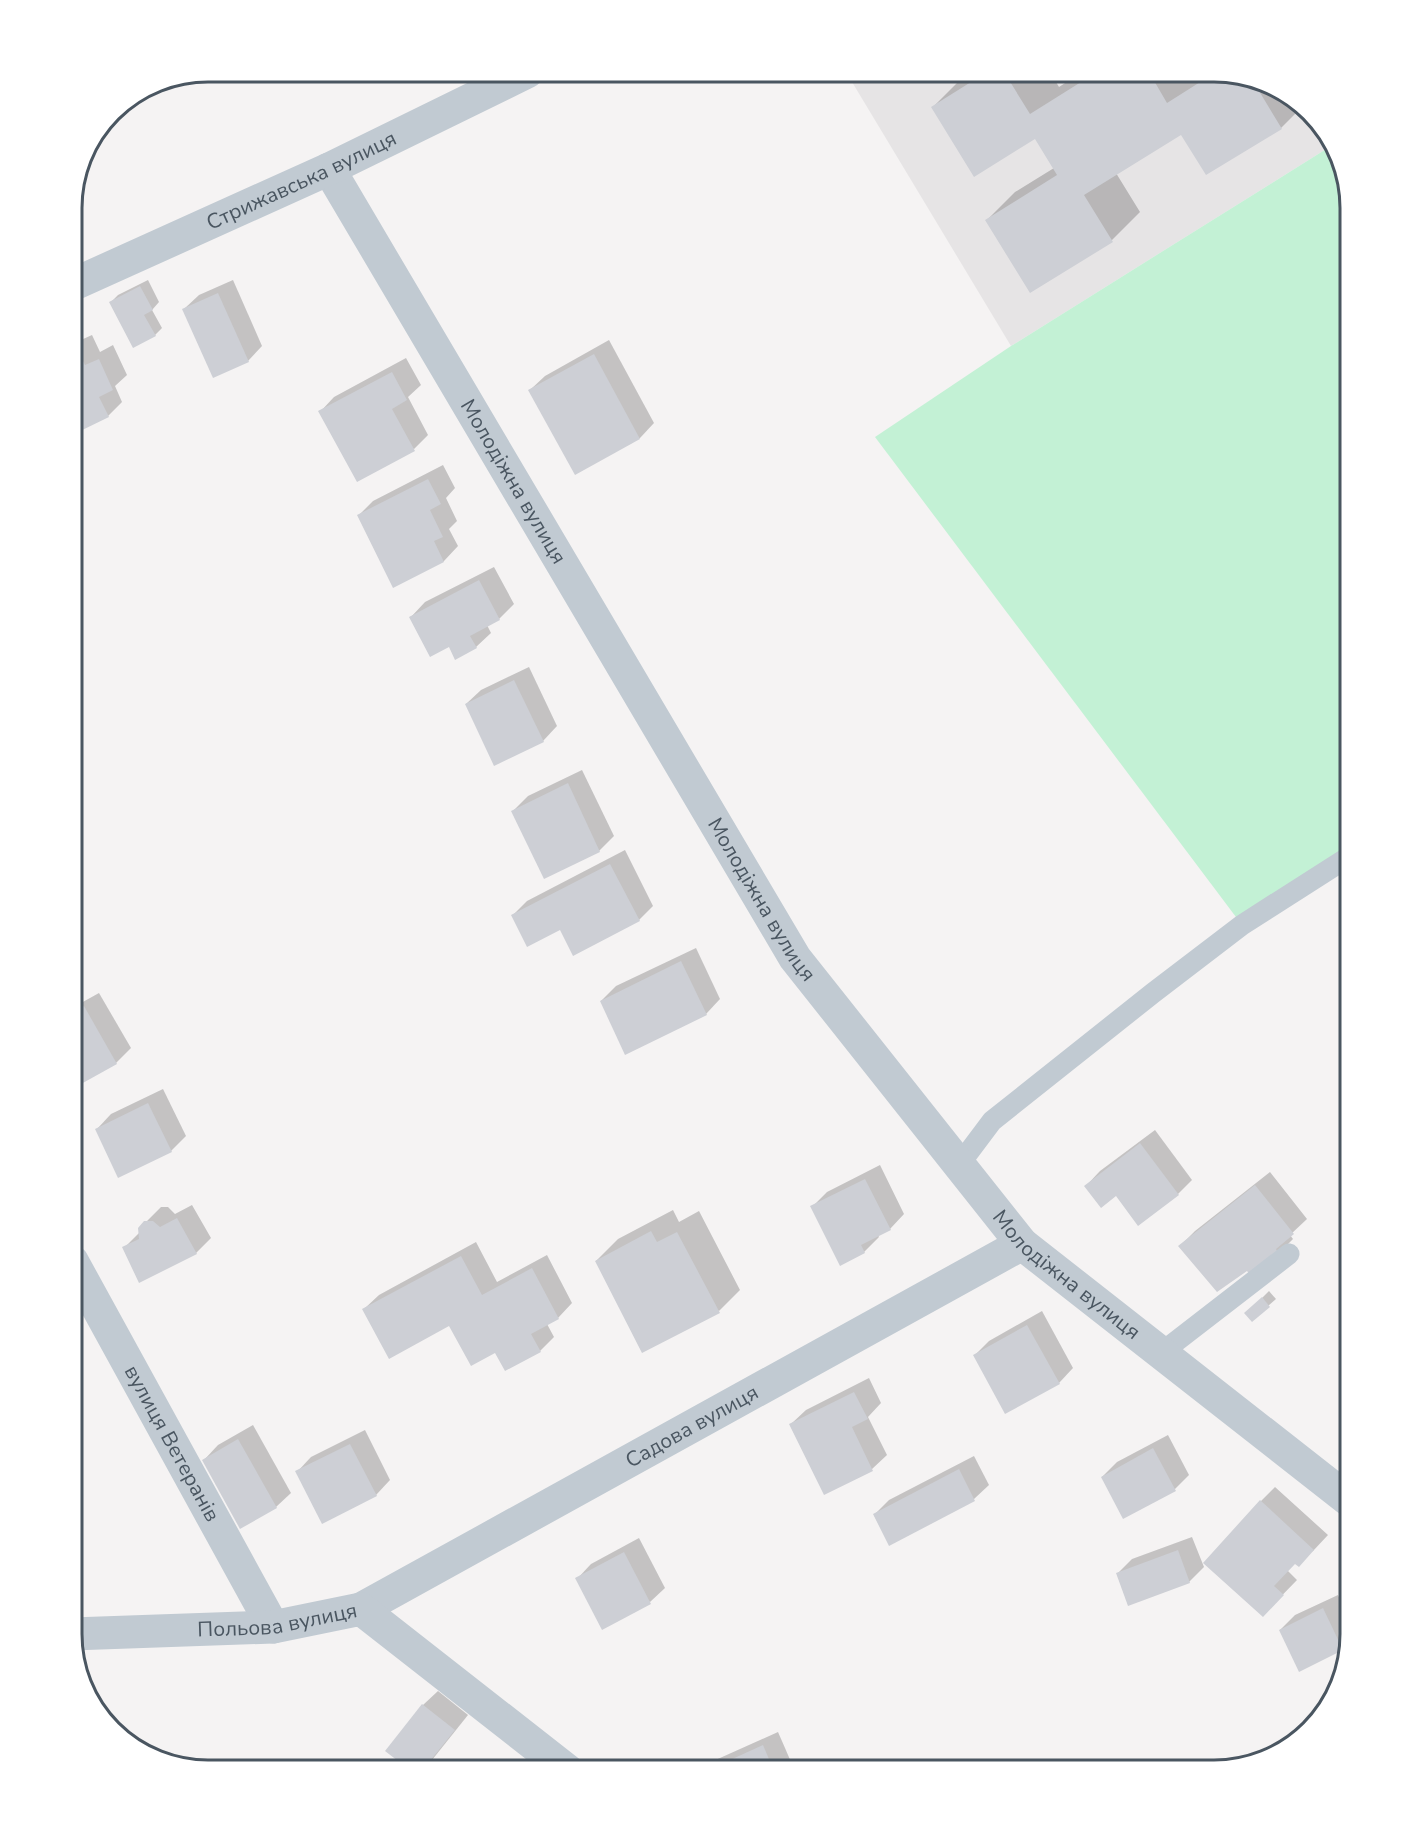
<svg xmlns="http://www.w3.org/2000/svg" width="1422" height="1843" viewBox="0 0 1422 1843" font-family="'Nunito Sans',sans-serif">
	<rect width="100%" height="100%" fill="#f5f3f3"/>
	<!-- education -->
	<polygon fill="#e6e4e5" points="846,72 1222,72 1282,90 1327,133 1331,146 1011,346"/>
	<!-- green -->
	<polygon fill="#c3f1d5" points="1331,146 1350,208 1350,856 1242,925 875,437 1011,346"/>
	<!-- shadow -->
	<g fill="#0003">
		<polygon points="971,72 1050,72 1059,87 1082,72 1194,72 1196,75 1201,72 1222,72 1282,90 1301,108 1281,128 1182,133 1116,173 1140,212 1112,240 987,220 1015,192 1054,168 1035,137 933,107 961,79"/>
		<polygon points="148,280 159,302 152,310 162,328 155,335 111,302 118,295"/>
		<polygon points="233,280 262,346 248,361 184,309 199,295"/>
		<polygon points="92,335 100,352 113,345 127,375 115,386 122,402 108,416 72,433 72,344"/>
		<polygon points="609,340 654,423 640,438 575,473 530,390 545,376"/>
		<polygon points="406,358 421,385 408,397 428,435 414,449 320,412 334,397"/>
		<polygon points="443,465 455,488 446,498 457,521 449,529 458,546 444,561 394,586 359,515 373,501"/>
		<polygon points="494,567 514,604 499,619 487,625 491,633 476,647 449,645 411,617 425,602"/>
		<polygon points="529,667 557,726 543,741 466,704 481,690"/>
		<polygon points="582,770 614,836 599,851 513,811 528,796"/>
		<polygon points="72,843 83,866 72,877"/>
		<polygon points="625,850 653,906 639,920 560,928 512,916 527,901"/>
		<polygon points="696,948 720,999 706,1014 601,1001 616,986"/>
		<polygon points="99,993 131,1048 116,1063 72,1087 72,1008"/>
		<polygon points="163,1089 186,1136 171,1151 97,1129 111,1114"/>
		<polygon points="1155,1130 1192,1180 1178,1194 1116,1194 1086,1186 1100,1171"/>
		<polygon points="880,1165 904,1214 890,1229 878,1235 879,1237 864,1252 812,1207 827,1192"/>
		<polygon points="1270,1172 1307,1219 1290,1235 1293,1239 1278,1254 1247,1269 1180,1246 1195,1231"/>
		<polygon points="192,1205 211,1238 196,1253 124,1248 140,1232 146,1222 161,1207 168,1207 175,1214"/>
		<polygon points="673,1210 679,1222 699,1211 740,1290 719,1311 596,1261 618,1239"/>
		<polygon points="476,1242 497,1282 547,1255 572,1303 558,1318 547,1324 554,1337 540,1351 496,1351 450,1324 364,1309 379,1295"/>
		<polygon points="1269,1291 1276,1299 1252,1320 1246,1314"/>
		<polygon points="1042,1311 1073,1368 1059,1383 975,1355 989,1341"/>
		<polygon points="869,1378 881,1403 868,1417 887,1455 872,1469 825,1493 791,1424 806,1410"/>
		<polygon points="253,1425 291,1493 276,1507 204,1460 218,1445"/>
		<polygon points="365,1430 390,1480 376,1495 297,1472 311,1457"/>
		<polygon points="1168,1435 1189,1475 1175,1489 1102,1477 1117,1462"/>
		<polygon points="974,1456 989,1485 974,1499 889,1544 874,1515 889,1500"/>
		<polygon points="1275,1487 1328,1535 1313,1551 1295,1562 1287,1570 1297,1580 1263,1615 1261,1501"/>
		<polygon points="1192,1537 1204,1567 1189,1582 1118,1573 1132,1559"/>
		<polygon points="639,1538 665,1588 650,1602 577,1579 591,1564"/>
		<polygon points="1338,1595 1342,1604 1350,1597 1350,1635 1348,1644 1342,1649 1280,1630 1295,1615"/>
		<polygon points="438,1691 468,1715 432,1760 421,1771 423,1705"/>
		<polygon points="778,1732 795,1771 702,1771 711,1762"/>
	</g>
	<!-- building -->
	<g fill="#cdcfd5">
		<polygon points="987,72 1004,72 1030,114 1097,72 1165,72 1153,79 1167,103 1216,72 1222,72 1253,81 1282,129 1206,175 1181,135 1084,195 1113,242 1030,293 985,220 1057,175 1035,139 974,177 931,107"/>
		<polygon points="140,286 153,310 144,315 156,336 133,348 109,302"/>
		<polygon points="218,293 249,362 213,378 182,309"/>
		<polygon points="77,349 85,365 99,359 113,390 99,397 109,417 72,435 72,351"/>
		<polygon points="594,354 640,439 575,475 528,390"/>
		<polygon points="392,372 407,400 392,409 415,451 357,482 318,411"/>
		<polygon points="428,479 441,504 430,510 443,537 434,541 444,562 393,588 357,515"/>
		<polygon points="479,580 500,620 470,636 477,648 455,660 449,647 430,657 409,617"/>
		<polygon points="514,680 544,742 494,766 465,704"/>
		<polygon points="568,783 600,852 544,879 511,811"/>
		<polygon points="610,864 640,921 573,956 560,930 527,947 511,915"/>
		<polygon points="681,961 707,1015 625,1055 600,1001"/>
		<polygon points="84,1006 117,1064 72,1089 72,1013"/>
		<polygon points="148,1103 172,1152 118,1178 95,1129"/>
		<polygon points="1140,1143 1179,1195 1138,1226 1116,1196 1101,1208 1084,1186"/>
		<polygon points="865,1179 891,1230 861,1245 865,1253 840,1266 810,1206"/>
		<polygon points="1255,1185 1294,1234 1276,1249 1279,1255 1251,1276 1247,1271 1217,1292 1178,1246"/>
		<polygon points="177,1218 197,1254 139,1283 122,1247 139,1239 138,1228 144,1221 153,1221 160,1227"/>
		<polygon points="651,1231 657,1242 677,1232 720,1313 642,1353 595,1261"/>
		<polygon points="461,1256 482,1295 532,1268 559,1319 531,1334 541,1352 505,1371 495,1353 471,1366 449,1326 389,1359 362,1309"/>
		<polygon points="1262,1297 1270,1307 1252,1322 1244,1313"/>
		<polygon points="1027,1325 1060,1384 1005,1414 973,1355"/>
		<polygon points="854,1392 868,1419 852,1427 873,1471 824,1495 789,1424"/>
		<polygon points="238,1439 277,1508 240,1529 202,1460"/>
		<polygon points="350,1444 377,1496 322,1524 295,1471"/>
		<polygon points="1153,1448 1176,1491 1123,1519 1101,1477"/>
		<polygon points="959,1469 975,1501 889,1546 873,1514"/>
		<polygon points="1260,1500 1314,1550 1299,1567 1295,1564 1274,1586 1284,1595 1263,1617 1203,1563"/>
		<polygon points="1178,1550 1190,1583 1128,1606 1116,1573"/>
		<polygon points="624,1552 651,1604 602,1630 575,1578"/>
		<polygon points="1323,1608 1343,1650 1299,1672 1279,1630"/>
		<polygon points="422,1704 455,1730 422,1771 411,1771 385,1751"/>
		<polygon points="763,1745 774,1771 706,1771"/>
	</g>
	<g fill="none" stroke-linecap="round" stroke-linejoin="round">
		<!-- service -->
		<g stroke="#c1cad2" stroke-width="21">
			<polyline points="959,1165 992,1121 1153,993 1242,925 1350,856"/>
			<polyline points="1161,1353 1289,1254"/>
		</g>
		<!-- minor -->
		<g stroke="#c1cad2" stroke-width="33">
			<path id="s1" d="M329 169 795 958 1022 1244 1350 1501"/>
			<path id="s2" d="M72 285 329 169 527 72"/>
			<path id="s3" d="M72 1261 273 1627"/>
			<path id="s4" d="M361 1609 1022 1244"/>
			<path id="s5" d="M72 1634 273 1627 361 1609 568 1771"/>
		</g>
	</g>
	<g text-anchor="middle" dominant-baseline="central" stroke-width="5" stroke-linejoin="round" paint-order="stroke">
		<!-- street labels -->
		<g font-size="21" fill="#4a5661" stroke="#fff">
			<text stroke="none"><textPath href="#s2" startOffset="252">Стрижавська вулиця</textPath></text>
			<text stroke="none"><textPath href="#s1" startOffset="363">Молодіжна вулиця</textPath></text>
			<text stroke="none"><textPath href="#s1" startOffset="849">Молодіжна вулиця</textPath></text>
			<text stroke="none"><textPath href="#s1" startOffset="1335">Молодіжна вулиця</textPath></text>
			<text stroke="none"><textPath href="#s4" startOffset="378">Садова вулиця</textPath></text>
			<text stroke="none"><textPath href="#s3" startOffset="208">вулиця Ветеранів</textPath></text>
			<text stroke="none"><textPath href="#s5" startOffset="206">Польова вулиця</textPath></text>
		</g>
	</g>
	<!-- crop -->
	<path d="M0 0H1422V1843H0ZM208 82H1214A126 126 0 0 1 1340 208V1634A126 126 0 0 1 1214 1760H208A126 126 0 0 1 82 1634V208A126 126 0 0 1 208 82Z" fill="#fff" fill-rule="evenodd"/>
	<path fill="none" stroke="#4a5661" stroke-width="3" d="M208 82H1214A126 126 0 0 1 1340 208V1634A126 126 0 0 1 1214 1760H208A126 126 0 0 1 82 1634V208A126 126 0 0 1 208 82Z"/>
</svg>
